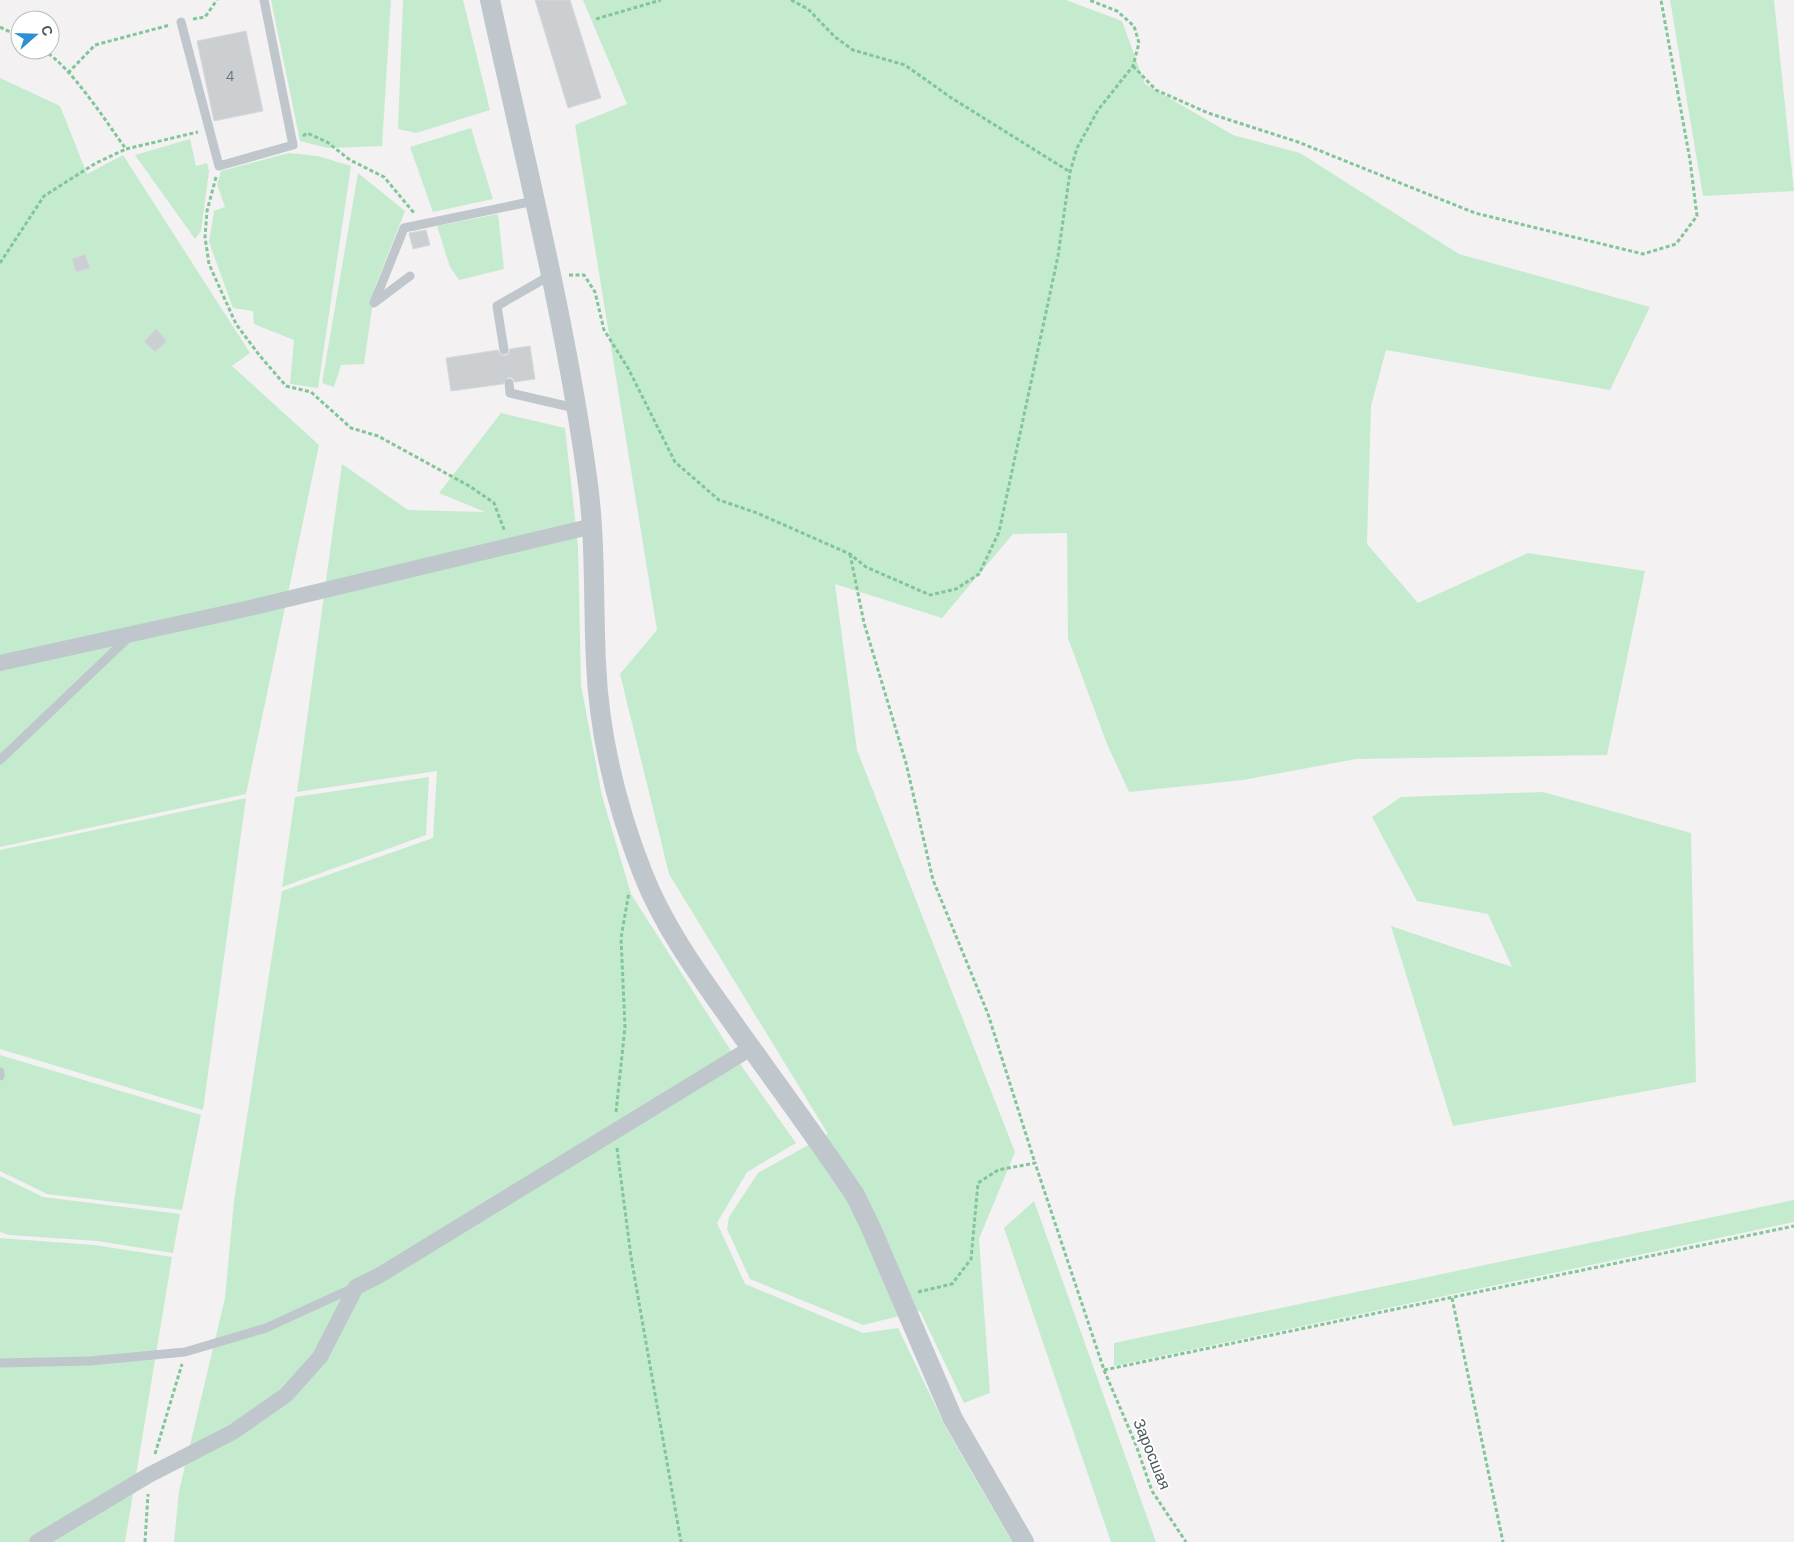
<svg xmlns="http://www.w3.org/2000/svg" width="1794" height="1542" viewBox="0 0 1794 1542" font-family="'DM Sans',sans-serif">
	<rect width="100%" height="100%" fill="#f3f1f2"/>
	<!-- green -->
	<g fill="#c5ebce">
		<polygon points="271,0 391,0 382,146 327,148 300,141"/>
		<polygon points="403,0 463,0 490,110 416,133 398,129"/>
		<polygon points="583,0 1066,0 1122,21 1145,84 1233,135 1300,153 1459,254 1650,307 1610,390 1386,350 1371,406 1367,544 1418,603 1528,553 1645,571 1607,755 1356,759 1243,780 1129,792 1107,744 1068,638 1067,533 1013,534 942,618 835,584 857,750 1015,1152 979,1239 990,1393 964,1403 920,1311 863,1325 750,1279 727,1229 729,1217 758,1173 828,1134 669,874 620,674 657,630 575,125 627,104"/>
		<polygon points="1670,0 1774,0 1794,191 1703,196"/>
		<polygon points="0,78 60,106 87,174 123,155 250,353 232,366 319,445 246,794 0,847"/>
		<polygon points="471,128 493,199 433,212 410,147"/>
		<polygon points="190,139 196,166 207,163 209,171 201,231 195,239 135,155"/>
		<polygon points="289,153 318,156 351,166 318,388 290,384 294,340 254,324 253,311 233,308 209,242 214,211 225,207 217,184 221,171"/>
		<polygon points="358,173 405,211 375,287 364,364 341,365 334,387 322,383"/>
		<polygon points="498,214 504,269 459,280 450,267 437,226"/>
		<polygon points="501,413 565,428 578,546 581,685 602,796 631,894 733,1054 796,1143 747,1172 717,1223 745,1284 863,1333 898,1328 946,1428 1012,1542 174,1542 179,1491 225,1298 234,1201 282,891 433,838 437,771 297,792 342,464 408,510 485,512 439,493"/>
		<polygon points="429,777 426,835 282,887 295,797"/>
		<polygon points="1543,792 1691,833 1696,1082 1453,1126 1391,926 1512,967 1488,914 1417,901 1372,817 1401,797"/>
		<polygon points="246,798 203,1110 0,1049 0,850"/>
		<polygon points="0,1055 201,1115 182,1210 47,1194 0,1171"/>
		<polygon points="0,1176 43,1197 180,1214 173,1253 97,1241 9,1235 0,1232"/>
		<polygon points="1794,1200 1794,1222 1114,1366 1114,1343"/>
		<polygon points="1034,1201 1156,1542 1111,1542 1004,1228"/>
		<polygon points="0,1238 94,1245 172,1257 125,1542 0,1542"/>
	</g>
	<!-- building -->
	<g fill="#cccfd2" stroke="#d6d8dc">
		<polygon points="535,0 570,0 601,98 568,108"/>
		<polygon points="246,31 263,111 214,121 197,41"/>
		<polygon points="426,230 430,245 413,249 409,233"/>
		<polygon points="85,254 90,268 76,272 72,259"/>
		<polygon points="156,329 167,341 155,352 144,341"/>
		<polygon points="530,346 535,379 515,382 512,378 508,377 503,384 451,391 446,358 498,350 500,354 504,356 508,354 510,349"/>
	</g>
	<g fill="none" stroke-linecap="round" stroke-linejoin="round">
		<!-- path -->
		<g stroke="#81c698" stroke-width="3" stroke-dasharray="4 2.5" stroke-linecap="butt">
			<polyline points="791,0 808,9 835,37 853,50 905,65 950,97 1070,172"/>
			<polyline points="193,19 205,17 217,0"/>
			<polyline points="596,19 661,0"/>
			<polyline points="0,27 20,37"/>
			<path d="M43 50C71 66 106 122 126 149L198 132"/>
			<polyline points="1133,66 1156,90 1208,113 1298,142 1475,213 1643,254 1676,244 1697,216 1690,160 1661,0"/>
			<polyline points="68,73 95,45 170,25"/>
			<polyline points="303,136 307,133 327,142 350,160 384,177 414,213"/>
			<polyline points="216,177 207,211 205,237 209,264 236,324 260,356 286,386 311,392 351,428 378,436 471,487 494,503 505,532"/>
			<polyline points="0,263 44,196 96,163 126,149"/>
			<polyline points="569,275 584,275 595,292 604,330 628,368 675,462 719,500 757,513 816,539 850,554 866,567 930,595 956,589 979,574 999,532 1058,256 1070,172 1077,148 1098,110 1133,66 1139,43 1134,26 1117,11 1089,0"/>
			<polyline points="850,554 864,623 906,763 933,880 988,1014 1035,1163"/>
			<polyline points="616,1112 625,1027 621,938 629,892"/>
			<polyline points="617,1148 631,1257 681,1542"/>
			<polyline points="918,1292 952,1284 971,1259 978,1183 998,1170 1035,1163 1104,1370 1136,1445 1152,1491 1186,1542"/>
			<polyline points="1452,1298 1503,1542"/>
			<polyline points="1104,1370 1794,1226"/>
			<polyline points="155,1454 182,1364"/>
			<polyline points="145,1542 148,1494"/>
		</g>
		<!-- service -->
		<g stroke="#bfc7cc" stroke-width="9">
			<polyline points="181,22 219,166 293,145 264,0"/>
			<polyline points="410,276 374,303 404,228 534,201"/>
			<polyline points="504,350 497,306 551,275"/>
			<polyline points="509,383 510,393 575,408"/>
			<polyline points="0,760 128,638"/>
			<polyline points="0,1072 0,1076"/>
			<polyline points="0,1363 90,1361 185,1352 266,1328 353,1288"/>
		</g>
		<!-- minor -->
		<g stroke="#bfc7cc" stroke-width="16">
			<polyline points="0,663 250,608 593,526"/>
			<polyline points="37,1542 149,1475 233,1432 286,1395 320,1357 356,1287 380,1275 751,1048"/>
		</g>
		<!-- tertiary -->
		<path stroke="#bfc7cc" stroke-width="20" d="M490 0C524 158 565 316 587 477 596 539 593 601 596 663 599 734 617 808 643 874 665 930 702 979 736 1027 776 1083 817 1138 855 1195L871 1228 953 1419 1024 1542"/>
	</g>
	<g text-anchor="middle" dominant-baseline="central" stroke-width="4" stroke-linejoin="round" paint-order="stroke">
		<!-- number labels -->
		<g font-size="14" fill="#6b757a">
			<text x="230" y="76">4</text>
		</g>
		<!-- street labels -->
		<g font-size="16" fill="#4b575d" stroke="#fff">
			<text transform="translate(1152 1454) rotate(68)">Заросшая</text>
		</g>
	</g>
	<!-- north arrow -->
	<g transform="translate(35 35) rotate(70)"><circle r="24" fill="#ffffff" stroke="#b7bcbe"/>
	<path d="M0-4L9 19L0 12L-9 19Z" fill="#2e90d1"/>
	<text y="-8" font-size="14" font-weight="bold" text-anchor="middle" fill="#4b575d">С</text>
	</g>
</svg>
